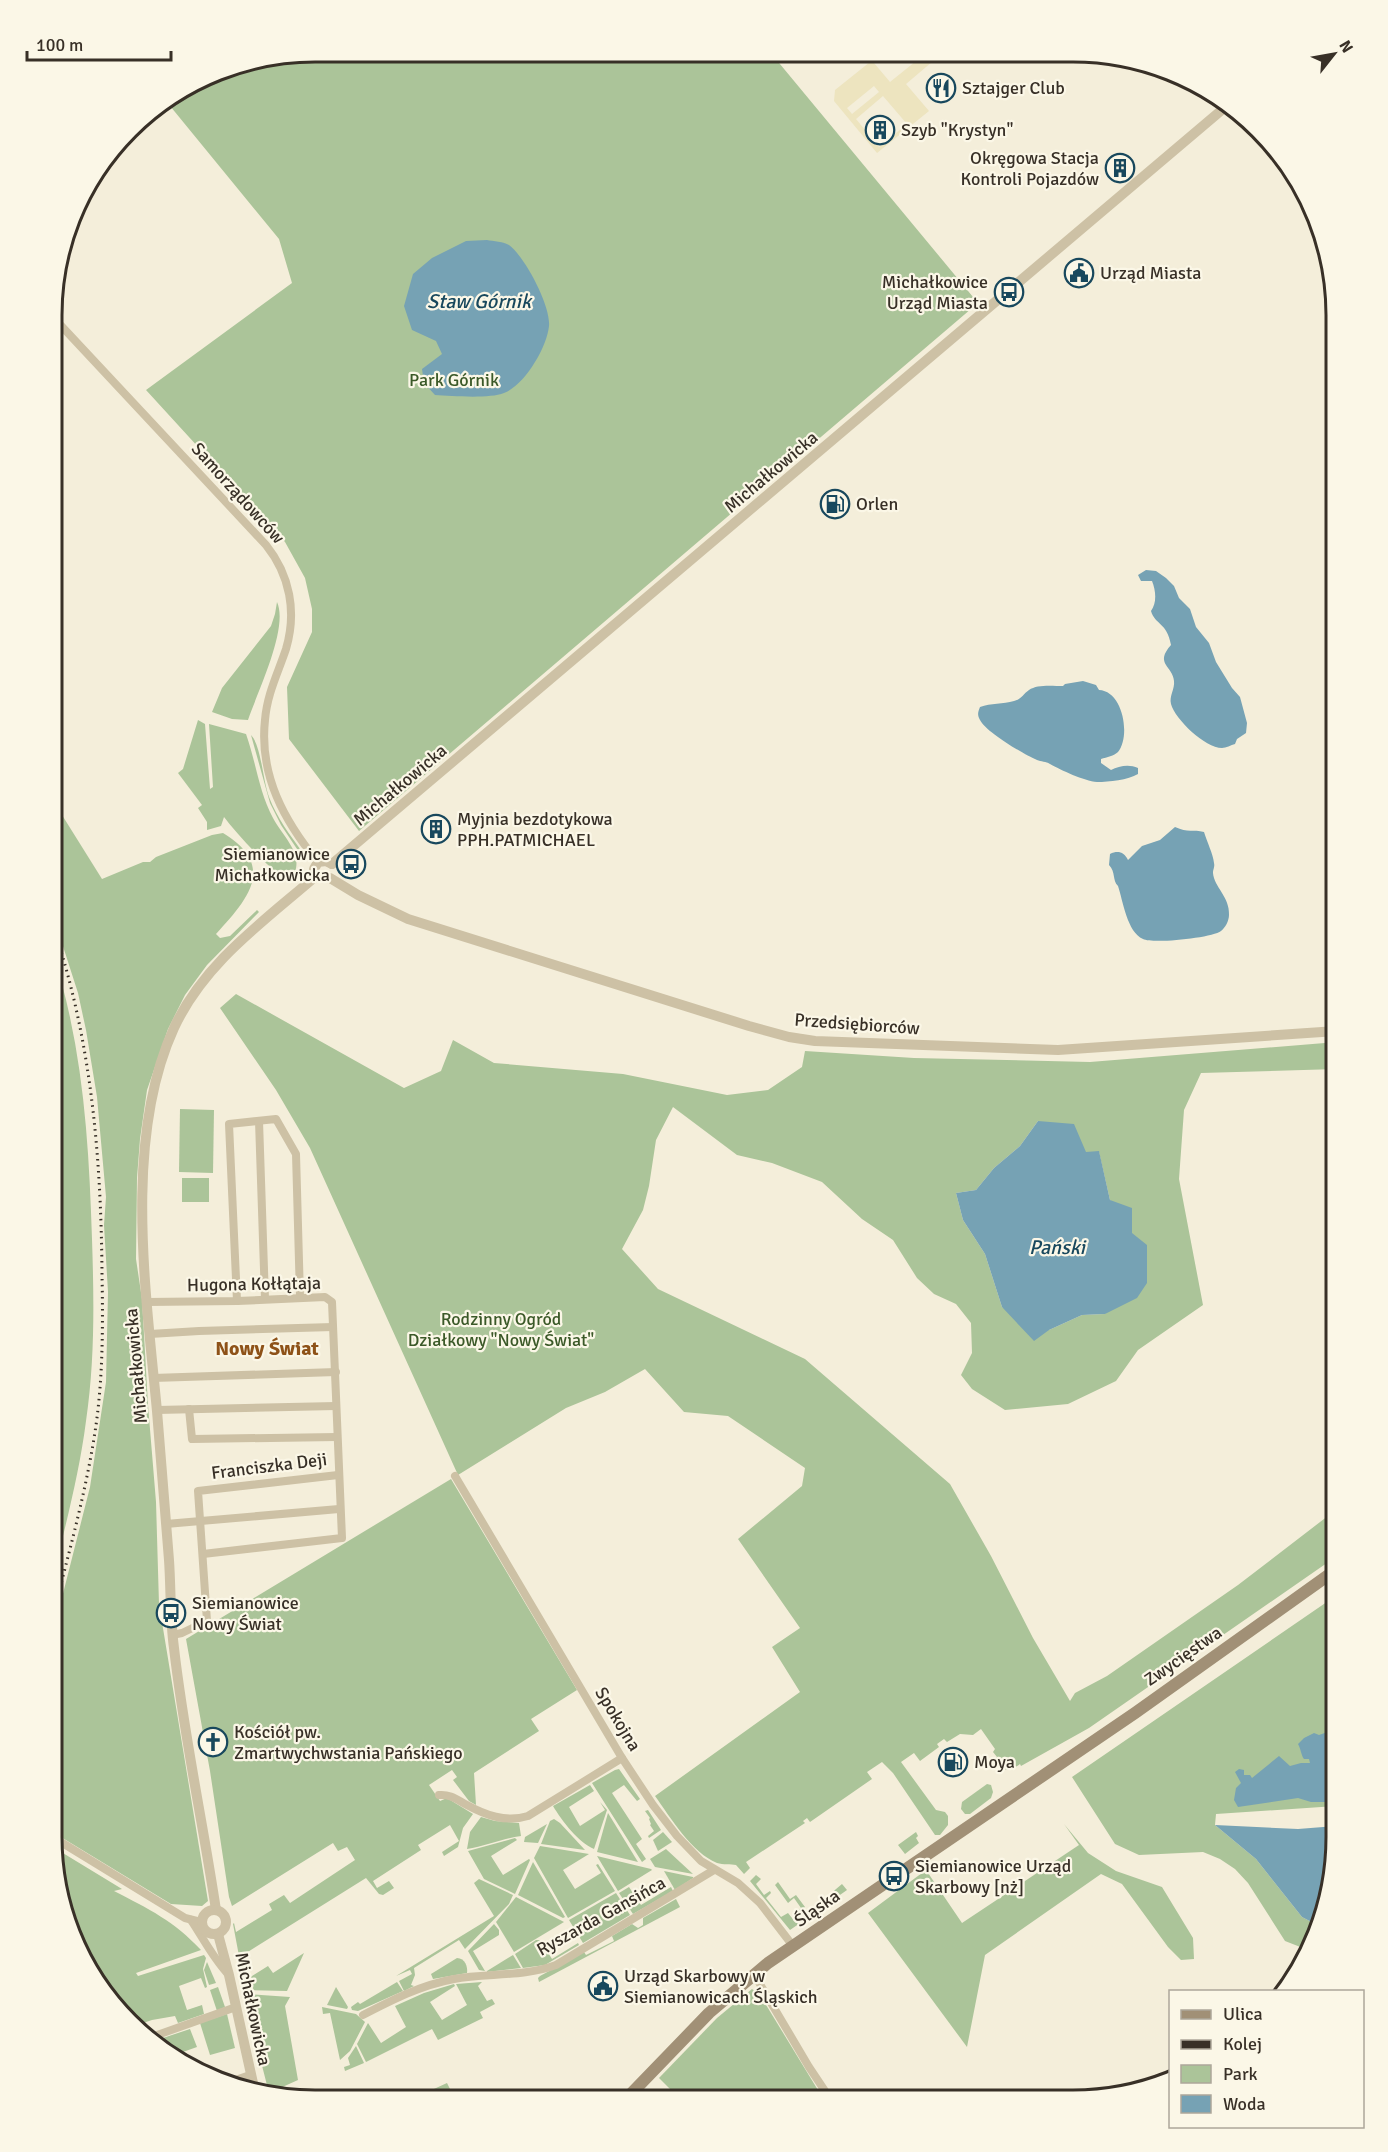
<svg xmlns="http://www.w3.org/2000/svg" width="1388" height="2152" viewBox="0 0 1388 2152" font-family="Signika,sans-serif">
	<rect width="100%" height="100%" fill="#f4eeda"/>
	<!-- green -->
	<g fill="#abc499" fill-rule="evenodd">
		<polygon points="315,51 770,52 978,303 359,831 289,739 287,687 312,632 312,609 305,578 285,542 146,390 292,283 279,239 166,101 214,71"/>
		<path d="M277 602C289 628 257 693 248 720L232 719 212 712 222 688 271 626 275 614Z"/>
		<path d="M198 720 205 724 210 789 213 787 209 724 246 734C256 762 259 792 273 818 282 835 302 852 295 872 289 875 283 875 277 872 265 865 233 829 224 817L221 826 207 830V822L198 808 202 805 178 773 183 769Z"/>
		<path d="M251 735C261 745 263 781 269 797 277 818 290 835 303 853L301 855 281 825 270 803Z"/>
		<path d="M52 799 102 879 143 862H150L156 857 212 835 223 833C278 866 247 900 216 934L220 938 230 936 257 910 259 912 207 965 185 995 168 1029 147 1090 140 1139 137 1178 136 1259 142 1299 148 1405 156 1502 159 1604 208 1901 202 1906 171 1904 51 1831V1641L90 1487 106 1382 108 1292 104 1225 106 1197 97 1097 86 1030 78 993 52 912Z"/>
		<path d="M52 951C83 1044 89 1142 92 1239 94 1300 95 1360 86 1421 79 1476 64 1531 51 1585Z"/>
		<path d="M236 994 404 1088 441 1071 453 1040 494 1063 623 1074 727 1095 768 1090 802 1067 805 1051 914 1058 1090 1062 1337 1042V1069L1201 1073 1184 1110 1179 1179 1203 1305 1138 1350 1116 1381 1068 1404 1005 1410 972 1389 961 1375 972 1353 971 1323 956 1304 934 1294 917 1278 893 1240 862 1219 822 1182 772 1163 737 1155 673 1107 656 1140 649 1186 643 1210 622 1249 658 1289 805 1359 950 1484 991 1556 1033 1638 1070 1701 1075 1693 1107 1676 1238 1585 1337 1509V1556L1089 1728 1021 1766 1020 1764C1011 1772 998 1771 991 1762L997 1757 993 1752 995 1749 981 1729 973 1735 960 1734 947 1742 944 1739 937 1744 939 1747 920 1761 914 1753 901 1762 936 1810 945 1812 948 1816V1825L940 1835H935L893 1773 882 1762 867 1772 872 1779 810 1822 807 1818 803 1821 805 1823 746 1862 750 1868 744 1874 736 1865C731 1864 723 1865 717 1863 692 1853 670 1817 655 1796L800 1692 772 1647 800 1628 738 1539 802 1486 805 1468 728 1416 684 1412 645 1369 605 1392 566 1408 458 1475 310 1148 276 1090 220 1008ZM1038 1121 1086 1153 1099 1152 1110 1200 1132 1233 1105 1314 1082 1315 1049 1330 1002 1307 985 1254 963 1220 956 1193 976 1190 994 1168 1020 1146Z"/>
		<polygon points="180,1109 214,1110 213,1173 179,1172"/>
		<rect x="182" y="1178" width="27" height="24"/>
		<polygon points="451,1479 577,1690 531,1719 539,1731 474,1773 476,1805 469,1801 453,1780 457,1777 452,1770 429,1785 440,1801 447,1798 473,1814 463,1828 458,1847 444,1856 442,1852 459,1841 450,1825 418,1845 421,1850 373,1881 377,1888 389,1881 394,1888 383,1895 379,1894 366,1878 243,1955 248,1967 242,1972 233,1924 234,1923 236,1932 272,1910 269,1904 284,1895 290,1903 355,1860 347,1847 338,1851 333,1843 232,1906 229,1897 210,1771 186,1639"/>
		<polygon points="1337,1595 1336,1806 1216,1814 1215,1825 1256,1859 1302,1917 1321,1927 1308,1950 1285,1941 1248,1883 1235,1869 1220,1859 1203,1852 1139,1855 1115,1844 1072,1777"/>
		<polygon points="619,1769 640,1799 637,1801 624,1785 612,1793 642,1839 636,1844 646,1859 642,1862 592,1783 615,1770"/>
		<polygon points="987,1784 991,1785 993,1792 991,1798 970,1814 965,1814 961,1809 962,1802"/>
		<path d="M590 1785 594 1791 569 1807 580 1826 605 1810 600 1802 607 1810 594 1849C578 1842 562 1821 553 1806Z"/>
		<polygon points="648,1810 661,1830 649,1838 648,1836 654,1831 650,1825 651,1824 649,1819 650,1818 645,1811"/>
		<polygon points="608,1813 638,1862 597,1852"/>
		<path d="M481 1817 495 1821 519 1823 521 1836C505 1838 486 1846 467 1849L470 1832Z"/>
		<polygon points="554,1819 560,1823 585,1850 541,1844 550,1821"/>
		<polygon points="547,1824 538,1843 524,1842 525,1837"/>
		<polygon points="1064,1824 1088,1853 1116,1871 1162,1887 1193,1938 1194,1959 1181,1960 1168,1947 1122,1884 1101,1874 985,1955 967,2047 868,1913 926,1870 962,1923 1079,1845"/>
		<polygon points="663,1832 672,1842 658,1851 653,1840"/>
		<polygon points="916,1832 918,1836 916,1838 919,1843 905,1854 898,1845"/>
		<polygon points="515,1838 517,1840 491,1856 503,1875 529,1859 530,1860 515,1894 484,1879 468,1851"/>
		<polygon points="540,1846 589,1854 563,1870 575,1889 601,1873 596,1865 598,1864 615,1891 568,1918 534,1858"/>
		<path d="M53 1847 122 1889 114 1891C149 1909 174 1921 201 1950L136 1973 138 1976 204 1955 206 1958 203 1969 207 1987 205 1988 201 1978 179 1986 187 2010 202 2005 204 2014 178 2023 175 2016 152 2020 134 2026 106 1998 71 1939Z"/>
		<polygon points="666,1849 667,1850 693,1874 655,1867 650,1859"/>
		<polygon points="597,1856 651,1869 652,1870 618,1891"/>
		<polygon points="533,1862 565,1917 563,1918 518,1895"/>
		<polygon points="664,1871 693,1877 693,1878 675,1890"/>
		<polygon points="756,1875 761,1879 756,1884 764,1895 770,1891 771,1893 766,1898 781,1917 788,1913 796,1923 800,1920 796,1914 799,1915 803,1921 790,1930 750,1881"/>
		<polygon points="479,1879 513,1895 509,1904 465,1949 459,1940 414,1968 415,1975 411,1985 414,1986 404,1991 399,1981 412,1974 410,1970 396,1976 494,1916 474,1883"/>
		<polygon points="778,1882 790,1899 796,1895 805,1907 799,1912 796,1912 801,1908 794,1898 788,1903 775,1885"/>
		<polygon points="842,1884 847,1890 820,1909 817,1905"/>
		<polygon points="629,1887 641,1905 671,1887 673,1891 633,1914 619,1893"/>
		<polygon points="616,1893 630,1915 583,1943 569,1920"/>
		<polygon points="516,1897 564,1922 514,1952 496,1922"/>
		<polygon points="676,1899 680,1907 539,1982 538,1978 540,1976 584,1952 586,1955 614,1941 612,1936 632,1924 638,1928 643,1925 643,1918"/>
		<polygon points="494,1924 499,1930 499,1935 473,1951 485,1971 479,1970 468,1951"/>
		<polygon points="536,1940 540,1940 552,1959 578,1943 579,1945 545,1965 523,1968 515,1954"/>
		<polygon points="304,1953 287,1991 246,1990 244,1981 268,1966 273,1973"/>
		<polygon points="513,1955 521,1968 487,1972 487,1971"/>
		<path d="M457 1958C465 1958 468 1967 467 1973L433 1979 431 1974Z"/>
		<polygon points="207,1962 216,1983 209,1985 204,1970"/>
		<polygon points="397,1982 403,1991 358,2011 352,2010 351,2007 358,2002 360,2004"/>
		<polygon points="482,1982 478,1986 487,2001 492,1999 495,2004 480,2012 483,2018 438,2040 432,2029 366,2062 357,2044 368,2023 381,2043 406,2027 395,2006 424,1993 454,1984 455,1986 430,2002 442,2020 467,2005 456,1984"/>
		<polygon points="218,1987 225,2007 217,2011 210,1990"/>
		<polygon points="336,1987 348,2007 347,2009 327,2005"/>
		<polygon points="752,1989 760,1995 824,2100 681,2100 659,2078 717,2018"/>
		<polygon points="246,1994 290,1997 285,2006 298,2080 269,2093 257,2046"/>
		<polygon points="322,2007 356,2014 365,2022 350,2051 340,2060 330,2013 323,2014"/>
		<polygon points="227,2014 235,2048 210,2055 200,2023"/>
		<polygon points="190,2029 197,2047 180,2053 183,2063 163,2052 161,2045 165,2044 163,2038"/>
		<polygon points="356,2046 364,2063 345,2071 344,2067 350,2065 348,2058"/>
		<polygon points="447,2083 455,2099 412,2099"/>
	</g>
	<!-- plaza -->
	<path fill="#ede4bf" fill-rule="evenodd" d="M926 53H944L946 55 942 58 939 56 906 84 929 111 877 153 834 101 835 90 870 62 874 63 890 82ZM874 86 879 92 852 114 847 108ZM883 96 907 124 879 147 856 119Z"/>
	<!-- water -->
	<g fill="#76a2b4">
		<path d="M487 240C493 241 504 242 509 245 525 257 551 306 549 326 547 347 525 385 504 393 489 399 452 396 435 395L424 383 422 369 442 354 436 341 412 330 404 306 413 274 432 258 466 241Z"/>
		<path d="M1146 570 1156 571 1166 578 1174 586 1179 598 1190 609 1196 627 1209 643 1216 662 1232 688 1240 697 1247 723 1246 733 1237 739 1235 744C1231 745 1226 748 1222 748 1205 748 1175 719 1171 704 1169 696 1175 689 1174 681 1173 666 1154 664 1171 645 1167 622 1155 625 1151 611 1157 603 1156 591 1152 581H1141L1138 575Z"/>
		<path d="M1083 681 1096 685 1099 690C1123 691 1131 736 1118 752 1114 756 1107 757 1101 759V763L1111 770C1119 766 1129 764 1138 768V774C1128 780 1109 782 1097 782 1084 781 1061 770 1050 764 1046 761 1041 762 1037 760 1023 754 986 732 980 720 977 715 978 712 980 707 991 703 1003 704 1014 701 1022 699 1023 694 1029 690 1037 684 1053 686 1063 686L1065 684Z"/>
		<path d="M1175 827C1188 833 1193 829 1204 832 1207 842 1213 854 1214 863 1215 867 1213 869 1213 873 1214 887 1230 897 1229 915 1229 921 1225 928 1221 931 1212 938 1153 944 1143 939 1127 932 1123 901 1118 886 1112 880 1116 872 1109 865L1110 854C1118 850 1124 852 1128 860L1142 846 1160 840Z"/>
		<polygon points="1334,854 1337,855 1337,901 1330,893 1330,874 1333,864 1330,860"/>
		<polygon points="1038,1121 1074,1124 1086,1152 1099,1151 1110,1200 1132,1208 1132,1233 1147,1245 1147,1283 1137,1298 1105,1314 1082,1315 1049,1330 1034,1341 1002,1307 985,1254 963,1220 956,1193 976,1190 994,1168 1020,1146"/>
		<path d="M1336 1729V1802H1311L1298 1798 1238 1807 1234 1800 1236 1788 1241 1783 1235 1772 1239 1769 1244 1770V1775H1250L1252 1778 1279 1756 1290 1766 1301 1763H1310L1309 1759H1304C1301 1755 1301 1749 1298 1744L1304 1738 1314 1733 1319 1735Z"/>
		<polygon points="1215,1825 1298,1829 1336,1826 1336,1855 1321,1927 1302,1917 1256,1859"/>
	</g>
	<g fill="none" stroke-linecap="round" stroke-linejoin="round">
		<!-- minor -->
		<g stroke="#cdc1a5" stroke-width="8">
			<path d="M53 317 266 545C290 575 297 612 286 649 278 673 267 694 265 720 259 775 284 821 318 862"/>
			<polyline points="259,1121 265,1299"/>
			<polyline points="237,1301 229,1124 276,1119 296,1154 300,1297"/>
			<polyline points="147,1302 237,1301 325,1297 332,1302 342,1538 203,1554"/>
			<polyline points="150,1334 199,1331 333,1327"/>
			<polyline points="153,1378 336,1372"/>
			<polyline points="189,1409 192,1439 337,1437"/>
			<polyline points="157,1410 336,1406"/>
			<polyline points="455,1476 622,1758 653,1805 677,1836 701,1861 738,1883 760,1903 793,1946"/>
			<polyline points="166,1524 339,1509"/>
			<polyline points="172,1635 182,1633 207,1621 198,1491 338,1475"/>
			<path d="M439 1795C450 1794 456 1799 465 1804 485 1815 506 1823 528 1816L622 1758"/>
			<polyline points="51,1836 185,1918 201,1922"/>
			<path d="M191 1920C203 1938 213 1958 228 1974"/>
			<polyline points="754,1974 809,2067 831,2100"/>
			<path d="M363 2015C392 2000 421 1985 454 1979 487 1973 524 1977 556 1965L714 1870"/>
			<polyline points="146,2039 236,2007"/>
			<polyline points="224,2084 250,2075"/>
		</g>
		<!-- tertiary -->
		<g stroke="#cdc1a5" stroke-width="10">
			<polyline points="332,864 1230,103"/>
			<polyline points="316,876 314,869 318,862 326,861 332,864"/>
			<polyline points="330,878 358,895 408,919 749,1026 789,1037 815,1041 1058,1050 1337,1031"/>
			<path d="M216 1910C203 1823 184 1736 174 1648 170 1619 171 1589 169 1560 165 1510 161 1461 157 1411 146 1293 123 1139 174 1028 204 963 263 922 316 876"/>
			<circle cx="214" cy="1922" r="12"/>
			<polyline points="218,1934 229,1975 255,2092"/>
		</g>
		<!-- secondary -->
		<polyline stroke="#a19076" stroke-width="12" points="625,2100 709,2013 768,1963 1135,1713 1337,1569"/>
		<!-- rail -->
		<path stroke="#383027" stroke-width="3" stroke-dasharray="1.5 4.5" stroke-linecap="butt" d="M51 1623C67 1559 85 1497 95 1432 103 1380 103 1326 102 1273 101 1154 91 1037 52 923"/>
	</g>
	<!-- icons -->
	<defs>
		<g id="restaurant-ring" transform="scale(1.5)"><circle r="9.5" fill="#fbf7e7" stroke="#18485d" stroke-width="1.5"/><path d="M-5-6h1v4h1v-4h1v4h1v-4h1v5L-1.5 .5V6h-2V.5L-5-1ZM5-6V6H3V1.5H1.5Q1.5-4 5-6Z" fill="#18485d"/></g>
		<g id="building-ring" transform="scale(1.5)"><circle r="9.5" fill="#fbf7e7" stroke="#18485d" stroke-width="1.5"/><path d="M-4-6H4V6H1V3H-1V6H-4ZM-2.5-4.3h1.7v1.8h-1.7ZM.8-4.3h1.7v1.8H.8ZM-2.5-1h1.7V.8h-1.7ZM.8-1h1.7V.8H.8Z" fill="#18485d"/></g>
		<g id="civic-ring" transform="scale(1.5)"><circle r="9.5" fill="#fbf7e7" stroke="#18485d" stroke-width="1.5"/><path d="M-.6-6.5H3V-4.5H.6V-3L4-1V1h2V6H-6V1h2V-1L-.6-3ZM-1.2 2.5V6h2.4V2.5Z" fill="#18485d"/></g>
		<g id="bus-ring" transform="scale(1.5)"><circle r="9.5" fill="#fbf7e7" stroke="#18485d" stroke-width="1.5"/><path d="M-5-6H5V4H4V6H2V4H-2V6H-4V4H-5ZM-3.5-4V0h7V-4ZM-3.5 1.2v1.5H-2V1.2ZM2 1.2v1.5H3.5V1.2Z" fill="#18485d"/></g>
		<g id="fuel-ring" transform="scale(1.5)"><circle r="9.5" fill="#fbf7e7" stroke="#18485d" stroke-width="1.5"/><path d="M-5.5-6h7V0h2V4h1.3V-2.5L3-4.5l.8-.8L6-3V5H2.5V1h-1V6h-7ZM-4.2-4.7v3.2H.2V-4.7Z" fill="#18485d"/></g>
		<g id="church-ring" transform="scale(1.5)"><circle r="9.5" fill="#fbf7e7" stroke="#18485d" stroke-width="1.5"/><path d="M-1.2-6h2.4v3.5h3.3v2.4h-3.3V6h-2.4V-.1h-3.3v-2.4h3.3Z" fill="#18485d"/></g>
	</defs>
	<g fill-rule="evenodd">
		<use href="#restaurant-ring" x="941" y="88"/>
		<use href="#building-ring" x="880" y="130"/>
		<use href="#building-ring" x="1120" y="168"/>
		<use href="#civic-ring" x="1079" y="273"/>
		<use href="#bus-ring" x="1009" y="292"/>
		<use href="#fuel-ring" x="835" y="504"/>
		<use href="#building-ring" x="436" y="829"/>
		<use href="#bus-ring" x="351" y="864"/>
		<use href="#bus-ring" x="171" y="1613"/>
		<use href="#church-ring" x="213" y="1742"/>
		<use href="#fuel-ring" x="953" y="1762"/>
		<use href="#bus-ring" x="894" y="1876"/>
		<use href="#civic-ring" x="603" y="1986"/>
	</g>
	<g text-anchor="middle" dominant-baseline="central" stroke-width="4.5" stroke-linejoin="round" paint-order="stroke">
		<!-- poi labels -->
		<g font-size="18" fill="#383027" stroke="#fbf7e7" text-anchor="start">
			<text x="962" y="88">Sztajger Club</text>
			<text x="901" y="130">Szyb "Krystyn"</text>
			<text x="1099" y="158" text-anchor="end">Okręgowa Stacja<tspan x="1099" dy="21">Kontroli Pojazdów</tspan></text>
			<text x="1100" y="273">Urząd Miasta</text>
			<text x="988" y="282" text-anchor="end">Michałkowice<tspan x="988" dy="21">Urząd Miasta</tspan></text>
			<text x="856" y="504">Orlen</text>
			<text x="457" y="819">Myjnia bezdotykowa<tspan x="457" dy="21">PPH.PATMICHAEL</tspan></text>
			<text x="330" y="854" text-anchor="end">Siemianowice<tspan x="330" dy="21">Michałkowicka</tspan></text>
			<text x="192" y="1603">Siemianowice<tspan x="192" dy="21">Nowy Świat</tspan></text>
			<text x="234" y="1732">Kościół pw.<tspan x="234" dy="21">Zmartwychwstania Pańskiego</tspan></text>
			<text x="974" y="1762">Moya</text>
			<text x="915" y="1866">Siemianowice Urząd<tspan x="915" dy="21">Skarbowy [nż]</tspan></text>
			<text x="624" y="1976">Urząd Skarbowy w<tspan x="624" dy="21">Siemianowicach Śląskich</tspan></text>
		</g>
		<!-- park labels -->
		<g font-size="18" fill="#3b5928" stroke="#fbf7e7">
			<text x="454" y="380">Park Górnik</text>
			<text x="501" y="1319">Rodzinny Ogród<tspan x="501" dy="21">Działkowy "Nowy Świat"</tspan></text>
		</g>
		<!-- street labels -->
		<g font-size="18" fill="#383027" stroke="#fbf7e7">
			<text transform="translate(771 472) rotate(-40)">Michałkowicka</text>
			<text transform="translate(238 493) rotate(48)">Samorządowców</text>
			<text transform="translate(400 785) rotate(-40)">Michałkowicka</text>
			<text transform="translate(857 1024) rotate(4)">Przedsiębiorców</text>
			<text transform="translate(254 1284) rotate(-1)">Hugona Kołłątaja</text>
			<text transform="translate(136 1366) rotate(-95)">Michałkowicka</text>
			<text transform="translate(269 1466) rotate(-7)">Franciszka Deji</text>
			<text transform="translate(1183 1656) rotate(-35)">Zwycięstwa</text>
			<text transform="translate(618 1719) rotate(59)">Spokojna</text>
			<text transform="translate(817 1908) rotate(-35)">Śląska</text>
			<text transform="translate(601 1916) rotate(-29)">Ryszarda Gansińca</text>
			<text transform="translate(253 2009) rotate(78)">Michałkowicka</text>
		</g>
		<!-- water labels -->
		<g font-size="20" font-style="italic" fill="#18485d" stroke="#fbf7e7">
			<text x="479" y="301">Staw Górnik</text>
			<text x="1057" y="1247">Pański</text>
		</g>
		<!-- neighbourhood labels -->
		<g font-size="20" font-weight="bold" fill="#8e5218" stroke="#fbf7e7">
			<text x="267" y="1348">Nowy Świat</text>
		</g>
	</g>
	<!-- crop -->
	<path d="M0 0H1388V2152H0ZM315 62H1073A253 253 0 0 1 1326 315V1837A253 253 0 0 1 1073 2090H315A253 253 0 0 1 62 1837V315A253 253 0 0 1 315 62Z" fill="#fbf7e7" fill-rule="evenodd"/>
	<path fill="none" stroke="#383027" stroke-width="3" d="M315 62H1073A253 253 0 0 1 1326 315V1837A253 253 0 0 1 1073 2090H315A253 253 0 0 1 62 1837V315A253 253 0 0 1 315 62Z"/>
	<!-- legend -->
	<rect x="1169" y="1990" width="195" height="138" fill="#fbf7e7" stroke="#ada79a" stroke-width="1.5"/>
	<rect x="1181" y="2010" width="30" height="9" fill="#a19076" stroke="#ada79a" stroke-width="1.5"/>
	<text x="1223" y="2020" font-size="18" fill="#383027">Ulica</text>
	<rect x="1181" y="2040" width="30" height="9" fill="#383027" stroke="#ada79a" stroke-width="1.5"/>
	<text x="1223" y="2050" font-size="18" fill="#383027">Kolej</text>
	<rect x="1181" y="2065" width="30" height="18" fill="#abc499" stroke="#ada79a" stroke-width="1.5"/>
	<text x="1223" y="2080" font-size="18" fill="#383027">Park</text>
	<rect x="1181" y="2095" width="30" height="18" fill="#76a2b4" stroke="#ada79a" stroke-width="1.5"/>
	<text x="1223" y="2110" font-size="18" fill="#383027">Woda</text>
	<!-- north arrow -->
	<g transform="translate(1334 54) rotate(59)" stroke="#fbf7e7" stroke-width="4.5" paint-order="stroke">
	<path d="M0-4.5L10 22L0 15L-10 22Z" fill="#383027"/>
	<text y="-9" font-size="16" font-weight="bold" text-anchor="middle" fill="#383027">N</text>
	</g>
	<!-- scale -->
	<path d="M27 51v9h144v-9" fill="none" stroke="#383027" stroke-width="3"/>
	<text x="36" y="51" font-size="18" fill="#383027" stroke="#fbf7e7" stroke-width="4.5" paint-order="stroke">100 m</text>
</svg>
